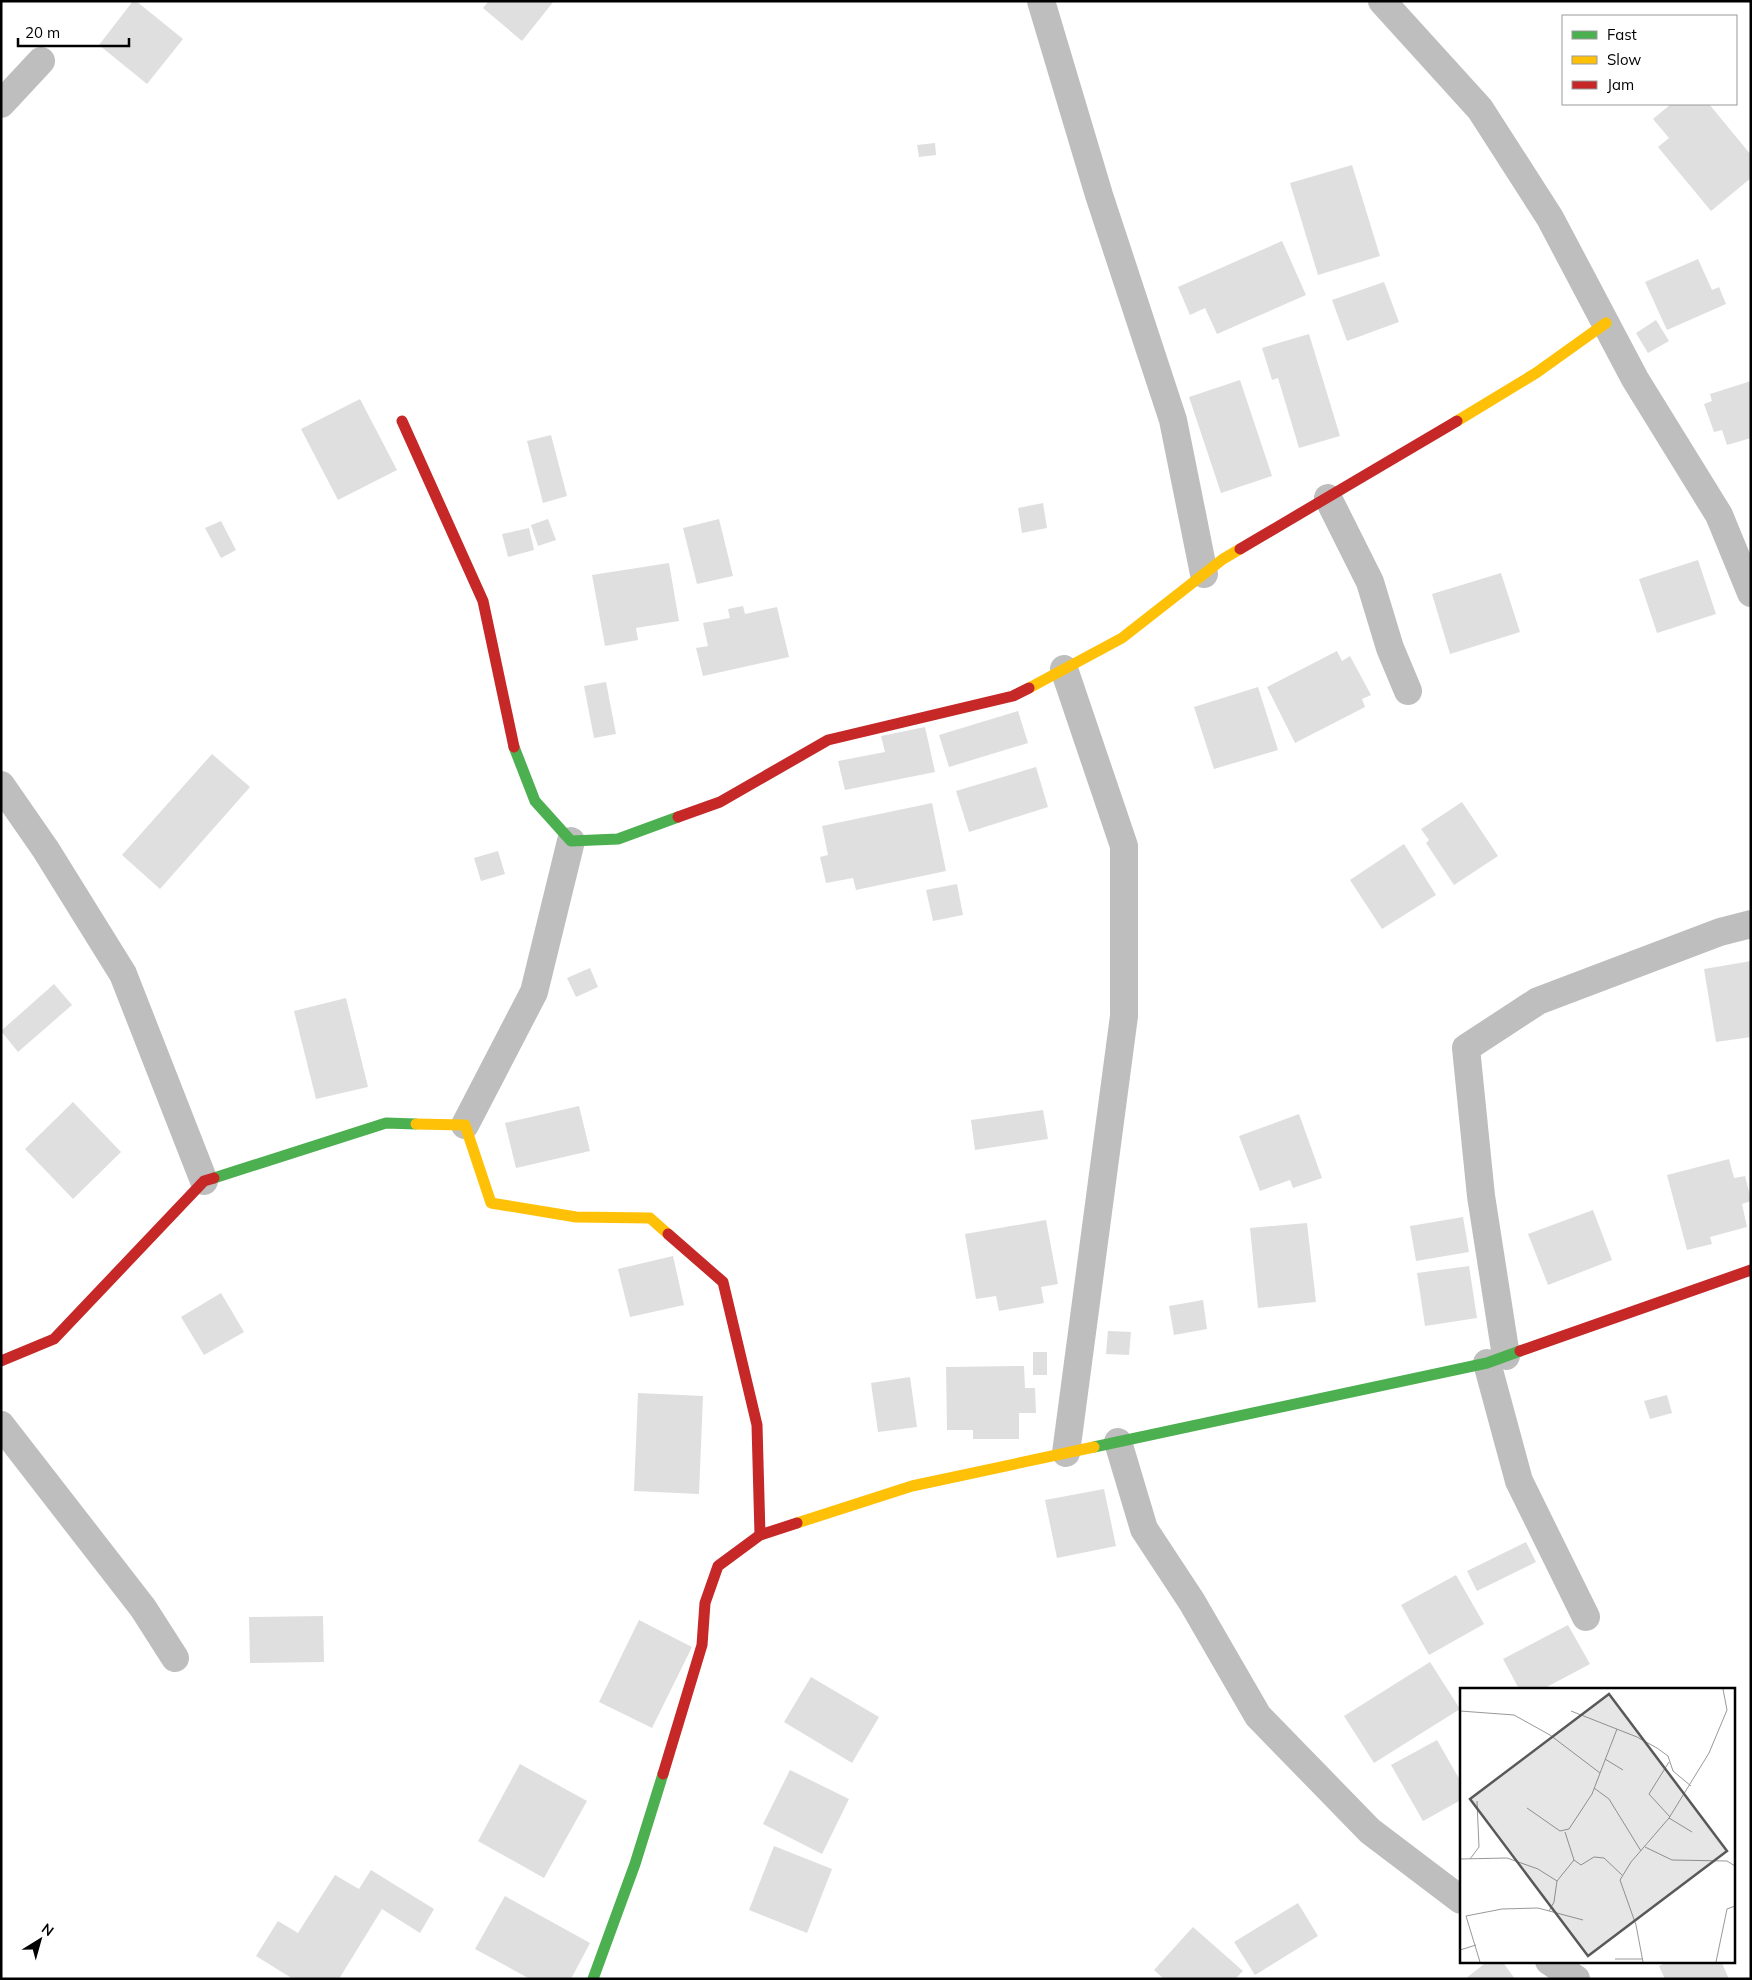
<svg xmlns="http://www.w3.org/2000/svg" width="1752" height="1980" viewBox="0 0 1752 1980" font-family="Mulish,sans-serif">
	<rect width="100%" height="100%" fill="#fff"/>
	<!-- building -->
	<g fill="#dfdfdf">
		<polygon points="133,1 136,1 183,39 147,84 99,45"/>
		<polygon points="489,1 554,1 522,41 483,8"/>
		<polygon points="1671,104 1709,104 1751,155 1751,178 1711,211 1658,147 1669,138 1653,119"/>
		<polygon points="935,143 936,155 919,157 917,145"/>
		<polygon points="1352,165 1380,256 1318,275 1290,183"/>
		<polygon points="1282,241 1306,295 1217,334 1205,308 1190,315 1178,287"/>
		<polygon points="1698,259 1712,290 1719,287 1726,304 1667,330 1645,282"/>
		<polygon points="1384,282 1399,322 1347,341 1332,300"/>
		<polygon points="1656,320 1669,341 1648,353 1636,333"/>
		<polygon points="1309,334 1340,436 1299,448 1278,378 1272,380 1262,348"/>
		<polygon points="1240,380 1272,476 1221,493 1189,397"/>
		<polygon points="1751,381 1751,438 1727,445 1722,430 1714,432 1704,404 1712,401 1710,394"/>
		<polygon points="360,399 397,470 338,500 301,429"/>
		<polygon points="551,435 567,496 543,503 527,441"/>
		<polygon points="1043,503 1047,528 1022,533 1018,508"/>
		<polygon points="548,519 556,540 538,546 531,525"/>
		<polygon points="719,519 733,576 697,584 683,528"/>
		<polygon points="221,521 236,550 221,558 205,528"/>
		<polygon points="529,528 534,550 508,557 502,534"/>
		<polygon points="1698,560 1716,614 1657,633 1639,579"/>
		<polygon points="669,563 679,621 636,628 638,640 605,646 592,575"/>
		<polygon points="1501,573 1520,632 1450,654 1432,594"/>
		<polygon points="743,606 745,614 777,607 789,657 703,676 696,648 708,646 703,623 730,618 728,609"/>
		<polygon points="1337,651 1342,661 1350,656 1371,695 1362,699 1365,707 1295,743 1267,687"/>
		<polygon points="606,682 616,734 594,738 584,686"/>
		<polygon points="1258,687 1278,750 1214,769 1194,707"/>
		<polygon points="1018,711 1028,743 949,767 939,735"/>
		<polygon points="925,727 935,772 845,790 838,761 885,752 881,736"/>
		<polygon points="212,754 250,787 160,889 122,855"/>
		<polygon points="1036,767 1048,807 969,832 956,791"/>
		<polygon points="1462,802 1498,856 1454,885 1426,843 1429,840 1421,829"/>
		<polygon points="932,803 946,871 856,890 853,878 826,883 820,857 828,855 822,826"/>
		<polygon points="1404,844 1436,895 1382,929 1350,880"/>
		<polygon points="498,851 505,874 481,881 474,858"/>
		<polygon points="957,884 963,915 933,921 926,890"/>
		<polygon points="1751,961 1751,1037 1716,1042 1704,969"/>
		<polygon points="590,968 598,987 576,997 567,978"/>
		<polygon points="54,984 72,1005 18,1052 1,1031"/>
		<polygon points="346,998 368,1087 316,1099 294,1011"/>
		<polygon points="73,1102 121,1152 73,1199 25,1149"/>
		<polygon points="579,1106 590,1151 516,1168 505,1123"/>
		<polygon points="1043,1110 1048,1139 975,1150 971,1120"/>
		<polygon points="1299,1114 1322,1178 1293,1188 1290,1180 1260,1191 1239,1136"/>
		<polygon points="1729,1159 1734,1178 1745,1176 1751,1199 1751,1201 1742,1204 1747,1227 1710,1237 1712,1244 1687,1250 1667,1175"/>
		<polygon points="1593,1210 1612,1260 1548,1285 1528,1234"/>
		<polygon points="1463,1217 1469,1252 1416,1261 1410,1226"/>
		<polygon points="1046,1220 1058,1284 1041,1287 1044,1303 999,1311 996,1296 976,1299 965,1234"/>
		<polygon points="1307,1223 1316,1302 1258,1308 1250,1228"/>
		<polygon points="673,1256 684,1305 630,1317 618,1269"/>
		<polygon points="1469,1266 1477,1318 1425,1326 1417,1273"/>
		<polygon points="221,1293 244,1332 204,1355 181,1317"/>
		<polygon points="1203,1300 1207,1329 1174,1335 1169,1306"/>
		<polygon points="1108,1331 1131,1332 1129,1355 1106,1354"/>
		<rect x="1033" y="1352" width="14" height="23"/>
		<polygon points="1024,1366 1025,1388 1035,1388 1036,1413 1019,1413 1019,1439 973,1439 973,1430 947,1430 946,1367"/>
		<polygon points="910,1377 917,1427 878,1432 871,1383"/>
		<polygon points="638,1393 703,1396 699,1494 634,1491"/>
		<polygon points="1667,1395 1672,1413 1650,1419 1644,1401"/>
		<polygon points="1104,1489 1116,1546 1057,1558 1045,1500"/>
		<polygon points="1526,1542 1536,1562 1477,1591 1467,1571"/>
		<polygon points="1456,1575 1484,1624 1429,1655 1401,1605"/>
		<polygon points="323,1616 324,1662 250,1663 249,1617"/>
		<polygon points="639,1620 692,1647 652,1728 599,1702"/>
		<polygon points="1568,1625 1590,1664 1543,1689 1519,1689 1503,1659"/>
		<polygon points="1430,1662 1460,1709 1374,1763 1344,1716"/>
		<polygon points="811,1677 879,1717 852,1763 784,1722"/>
		<polygon points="1437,1740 1461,1782 1461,1800 1423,1821 1391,1765"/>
		<polygon points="520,1764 587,1801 544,1878 478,1841"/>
		<polygon points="790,1770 849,1799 822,1854 763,1824"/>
		<polygon points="774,1846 832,1869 807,1933 749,1910"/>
		<polygon points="371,1870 434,1909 420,1933 382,1909 339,1979 293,1979 256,1956 278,1921 298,1933 335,1875 359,1889"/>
		<polygon points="505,1896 590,1943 571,1979 530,1979 475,1949"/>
		<polygon points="1298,1903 1318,1936 1255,1975 1234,1942"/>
		<polygon points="1193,1927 1243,1971 1235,1979 1164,1979 1154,1970"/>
		<polygon points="1488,1961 1502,1961 1515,1979 1465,1979"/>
		<polygon points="1669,1961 1721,1961 1729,1979 1665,1979 1659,1966"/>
	</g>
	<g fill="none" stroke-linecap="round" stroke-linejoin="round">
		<!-- street -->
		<g stroke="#bebebe" stroke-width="28">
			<polyline points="1041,1 1099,195 1173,420 1204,574"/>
			<polyline points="1382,1 1480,109 1550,218 1635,379 1719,515 1751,593"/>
			<polyline points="1,104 41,61"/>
			<polyline points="1328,498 1370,582 1390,648 1408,691"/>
			<polyline points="1064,669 1124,846 1124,1016 1066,1453"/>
			<polyline points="1,785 46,850 123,974 204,1181"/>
			<polyline points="465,1125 534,992 571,841"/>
			<polyline points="1506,1356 1481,1196 1466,1048 1538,1001 1720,932 1751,924"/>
			<polyline points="1487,1363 1519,1481 1586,1617"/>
			<polyline points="1,1425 143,1608 175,1658"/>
			<polyline points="1118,1442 1144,1529 1192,1602 1258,1716 1370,1831 1461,1900"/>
			<polyline points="1549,1961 1576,1979"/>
		</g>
		<!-- fast -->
		<g stroke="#4caf50" stroke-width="11">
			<polyline points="514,747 535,801 571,841 618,839 678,817"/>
			<polyline points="214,1178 386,1123 416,1124"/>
			<polyline points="1094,1447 1487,1363 1520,1351"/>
			<polyline points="593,1979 635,1864 663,1774"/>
		</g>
		<!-- slow -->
		<g stroke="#ffc107" stroke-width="11">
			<polyline points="1457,421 1536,373 1606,323"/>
			<polyline points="1029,688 1122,638 1223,559 1240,549"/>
			<polyline points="416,1124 465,1125 491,1203 576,1217 650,1218 668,1234"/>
			<polyline points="797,1523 912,1486 1094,1447"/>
		</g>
		<!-- jam -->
		<g stroke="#c62828" stroke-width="11">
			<polyline points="402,421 483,601 514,747"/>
			<polyline points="1240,549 1457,421"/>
			<polyline points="678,817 720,802 828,740 1013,696 1029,688"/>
			<polyline points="668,1234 723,1282 757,1425 760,1535"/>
			<polyline points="1520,1351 1751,1270"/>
			<polyline points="1,1361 54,1339 204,1181 214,1178"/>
			<polyline points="663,1774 702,1645 705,1603 718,1566 760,1535 797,1523"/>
		</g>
	</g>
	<!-- overview -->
	<g transform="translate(1460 1688)">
		<rect width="275" height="275" fill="#fff"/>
		<path fill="none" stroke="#999" stroke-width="1" d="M0 23 54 27 90 47 140 85M111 23 177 49 197 60 208 68 213 83 231 98M145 71 163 82M209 74 189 106 210 129M134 100 149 111 181 163M67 120 100 143 109 141 132 106 157 41M209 130 232 144M105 144 114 172M185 159 212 172 267 173 275 178M0 171 47 170 78 181 97 193M10 171 19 159 17 113M89 223 94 214 97 193 114 172 121 177 134 169 144 170 162 187M0 262 16 257M155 271H183M20 274 6 228 42 221 78 220 123 232M183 274 176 237 160 192 171 174 209 130 249 65 267 22 263 1M256 274 267 221 275 218"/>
		<path fill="#595959" fill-opacity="0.15" stroke="#595959" stroke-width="2.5" d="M149 6 267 163 128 268 10 111Z"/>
		<rect width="275" height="275" fill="none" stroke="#000" stroke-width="2.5"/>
	</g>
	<!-- border -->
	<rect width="1752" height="1980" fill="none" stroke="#000000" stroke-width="5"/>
	<!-- legend -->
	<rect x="1562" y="15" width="175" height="90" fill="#ffffff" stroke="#999999"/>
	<rect x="1572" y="31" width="25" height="8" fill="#4caf50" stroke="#999999"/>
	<text x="1607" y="40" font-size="15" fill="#000000">Fast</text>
	<rect x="1572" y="56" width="25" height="8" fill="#ffc107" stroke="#999999"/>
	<text x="1607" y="65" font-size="15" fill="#000000">Slow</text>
	<rect x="1572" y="81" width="25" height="8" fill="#c62828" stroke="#999999"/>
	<text x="1607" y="90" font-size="15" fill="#000000">Jam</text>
	<!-- north arrow -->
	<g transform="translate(40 1940) rotate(37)" stroke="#ffffff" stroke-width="4" paint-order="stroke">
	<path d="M0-4L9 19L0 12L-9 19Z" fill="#000000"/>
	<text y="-8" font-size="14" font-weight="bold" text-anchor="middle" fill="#000000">N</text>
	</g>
	<!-- scale -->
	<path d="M18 38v8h111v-8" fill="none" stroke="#000000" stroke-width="2.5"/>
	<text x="25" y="38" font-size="15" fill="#000000" stroke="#ffffff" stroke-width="4" paint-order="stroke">20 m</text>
</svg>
